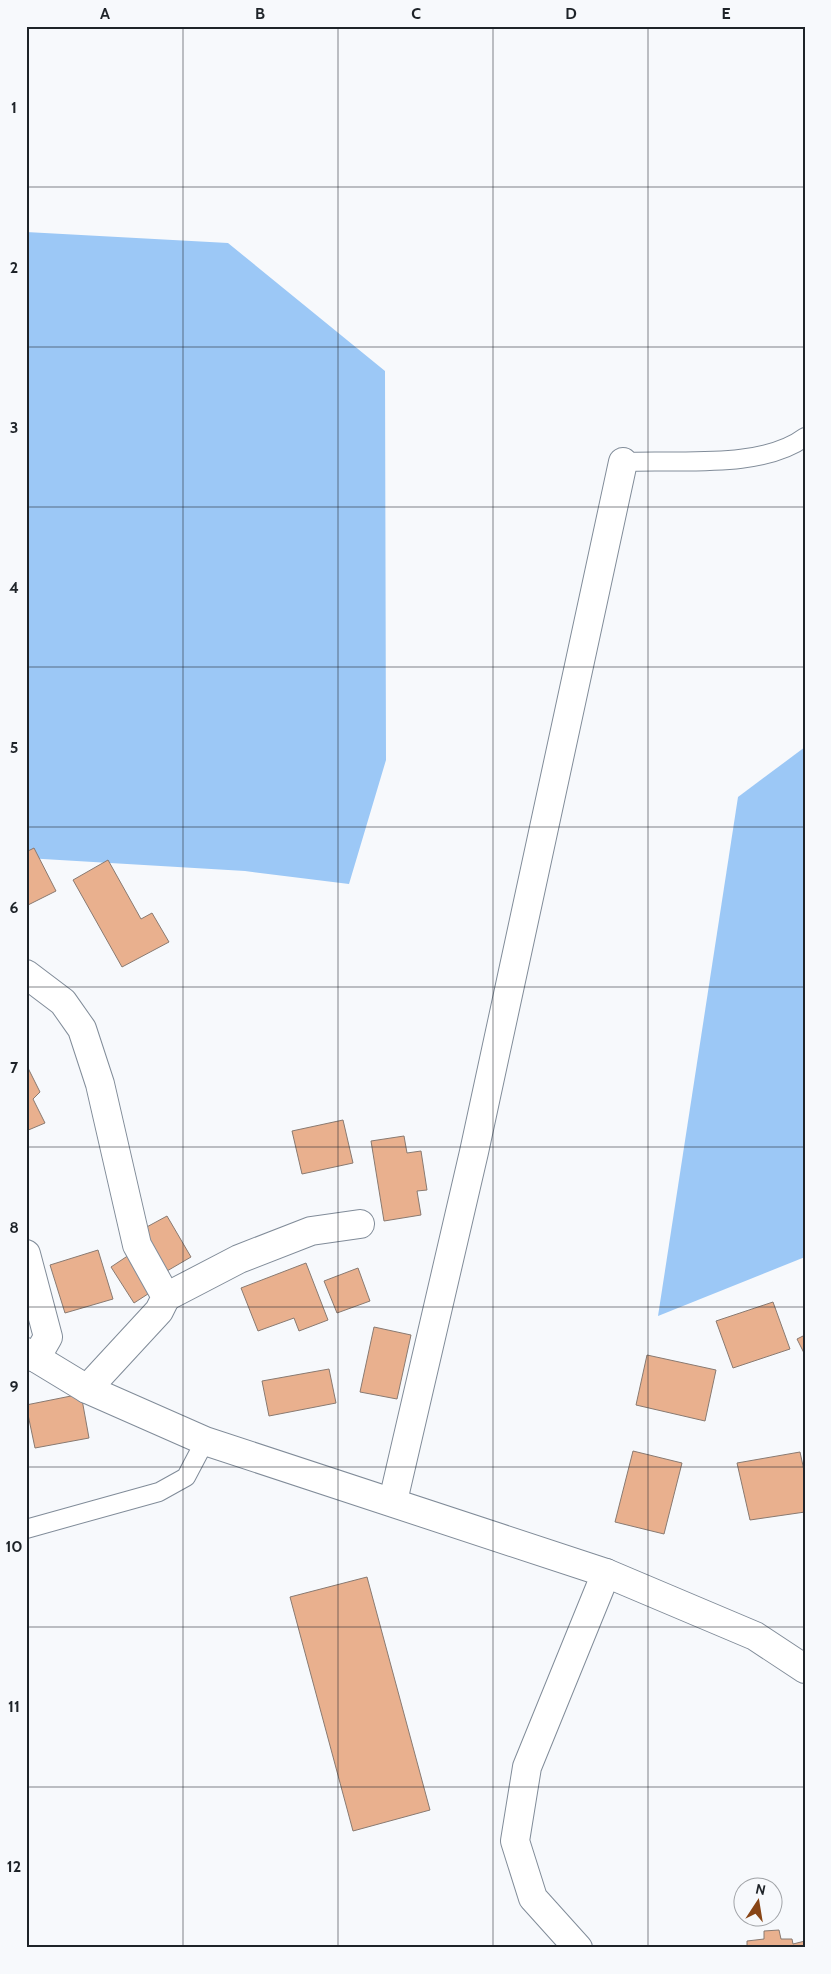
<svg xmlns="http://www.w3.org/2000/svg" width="831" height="1974" viewBox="0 0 831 1974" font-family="Cabin,sans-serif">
	<rect width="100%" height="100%" fill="#f7f9fc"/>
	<!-- forest -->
	<g fill="#9cc8f6">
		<polygon points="26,232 228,243 385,371 386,760 349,884 245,871 26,858"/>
		<polygon points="805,747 805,1257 658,1316 738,797"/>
	</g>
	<!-- building -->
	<g fill="#e9b08e" stroke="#897a71">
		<polygon points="34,848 56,891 26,906 26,852"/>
		<polygon points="108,860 141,919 152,913 169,942 122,967 73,880"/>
		<polygon points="26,1064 40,1092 33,1099 45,1123 26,1131"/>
		<polygon points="343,1120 353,1163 302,1174 292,1131"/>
		<polygon points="404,1136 407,1153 421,1151 427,1190 417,1191 421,1215 384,1221 371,1141"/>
		<polygon points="167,1216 191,1257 167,1271 143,1229"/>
		<polygon points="98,1250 113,1299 65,1313 50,1265"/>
		<polygon points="129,1255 151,1292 134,1303 111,1267"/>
		<polygon points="306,1263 328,1320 299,1331 294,1318 258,1331 241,1288"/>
		<polygon points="358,1268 370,1301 337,1313 324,1281"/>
		<polygon points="773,1302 790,1349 733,1368 716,1321"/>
		<polygon points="374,1327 411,1335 397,1399 360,1392"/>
		<polygon points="805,1335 805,1355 797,1339"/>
		<polygon points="647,1355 716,1370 705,1421 636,1405"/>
		<polygon points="329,1369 336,1403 269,1416 262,1381"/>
		<polygon points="81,1394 89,1438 35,1448 26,1405"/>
		<polygon points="633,1451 682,1463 664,1534 615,1522"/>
		<polygon points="800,1452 805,1475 805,1512 750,1520 737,1463"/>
		<polygon points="367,1577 430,1810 353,1831 290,1597"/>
		<polygon points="779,1930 781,1939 792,1939 793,1944 805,1941 805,1948 747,1948 747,1941 764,1939 764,1931"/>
	</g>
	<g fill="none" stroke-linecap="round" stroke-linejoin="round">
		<!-- service casing -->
		<g stroke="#818c99" stroke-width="20">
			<g id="service">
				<path d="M623 462C677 459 761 470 805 437"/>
				<polyline points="26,1529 159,1492 186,1477 205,1441"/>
			</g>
		</g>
		<!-- minor casing -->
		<g stroke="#818c99" stroke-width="30">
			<g id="minor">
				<polyline points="26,974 63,1002 82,1029 100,1084 137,1245 166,1297 159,1311 87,1389"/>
				<polyline points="26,1254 48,1337 36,1358"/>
				<polyline points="166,1297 239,1259 311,1231 360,1224"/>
				<polyline points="393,1501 474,1152 623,462"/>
				<polyline points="578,1948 533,1898 515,1841 527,1767 606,1573"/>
			</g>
		</g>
		<!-- tertiary casing -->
		<g stroke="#818c99" stroke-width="30">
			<polyline id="tertiary" points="26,1352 87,1389 205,1441 606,1573 755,1636 805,1669"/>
		</g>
		<!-- service -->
		<use href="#service" stroke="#fff" stroke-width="18"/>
		<!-- minor -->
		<use href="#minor" stroke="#fff" stroke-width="28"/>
		<!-- tertiary -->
		<use href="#tertiary" stroke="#fff" stroke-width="28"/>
	</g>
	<!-- grid -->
	<path fill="none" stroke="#1e2328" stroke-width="1" stroke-opacity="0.55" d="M183 26V1948M338 26V1948M493 26V1948M648 26V1948M26 187H805M26 347H805M26 507H805M26 667H805M26 827H805M26 987H805M26 1147H805M26 1307H805M26 1467H805M26 1627H805M26 1787H805"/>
	<!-- border -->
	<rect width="831" height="1974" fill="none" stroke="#f7f9fc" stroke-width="55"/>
	<!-- north arrow -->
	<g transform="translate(758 1902) rotate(12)"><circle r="24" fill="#f7f9fc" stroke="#a0a3a7"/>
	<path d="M0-4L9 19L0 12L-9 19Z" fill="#884516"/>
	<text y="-8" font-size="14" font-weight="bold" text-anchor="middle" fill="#1e2328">N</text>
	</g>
	<rect x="28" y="28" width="776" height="1918" fill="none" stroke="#1e2328" stroke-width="2"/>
	<g font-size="16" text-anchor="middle" font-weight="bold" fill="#1e2328">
		<text x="105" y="19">A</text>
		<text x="260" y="19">B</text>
		<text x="416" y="19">C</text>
		<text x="571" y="19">D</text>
		<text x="726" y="19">E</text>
		<text x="14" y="113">1</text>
		<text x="14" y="273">2</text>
		<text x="14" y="433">3</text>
		<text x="14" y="593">4</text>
		<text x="14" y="753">5</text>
		<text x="14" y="913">6</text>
		<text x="14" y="1073">7</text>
		<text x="14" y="1233">8</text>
		<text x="14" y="1392">9</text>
		<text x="14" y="1552">10</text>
		<text x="14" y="1712">11</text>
		<text x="14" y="1872">12</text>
	</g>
</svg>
